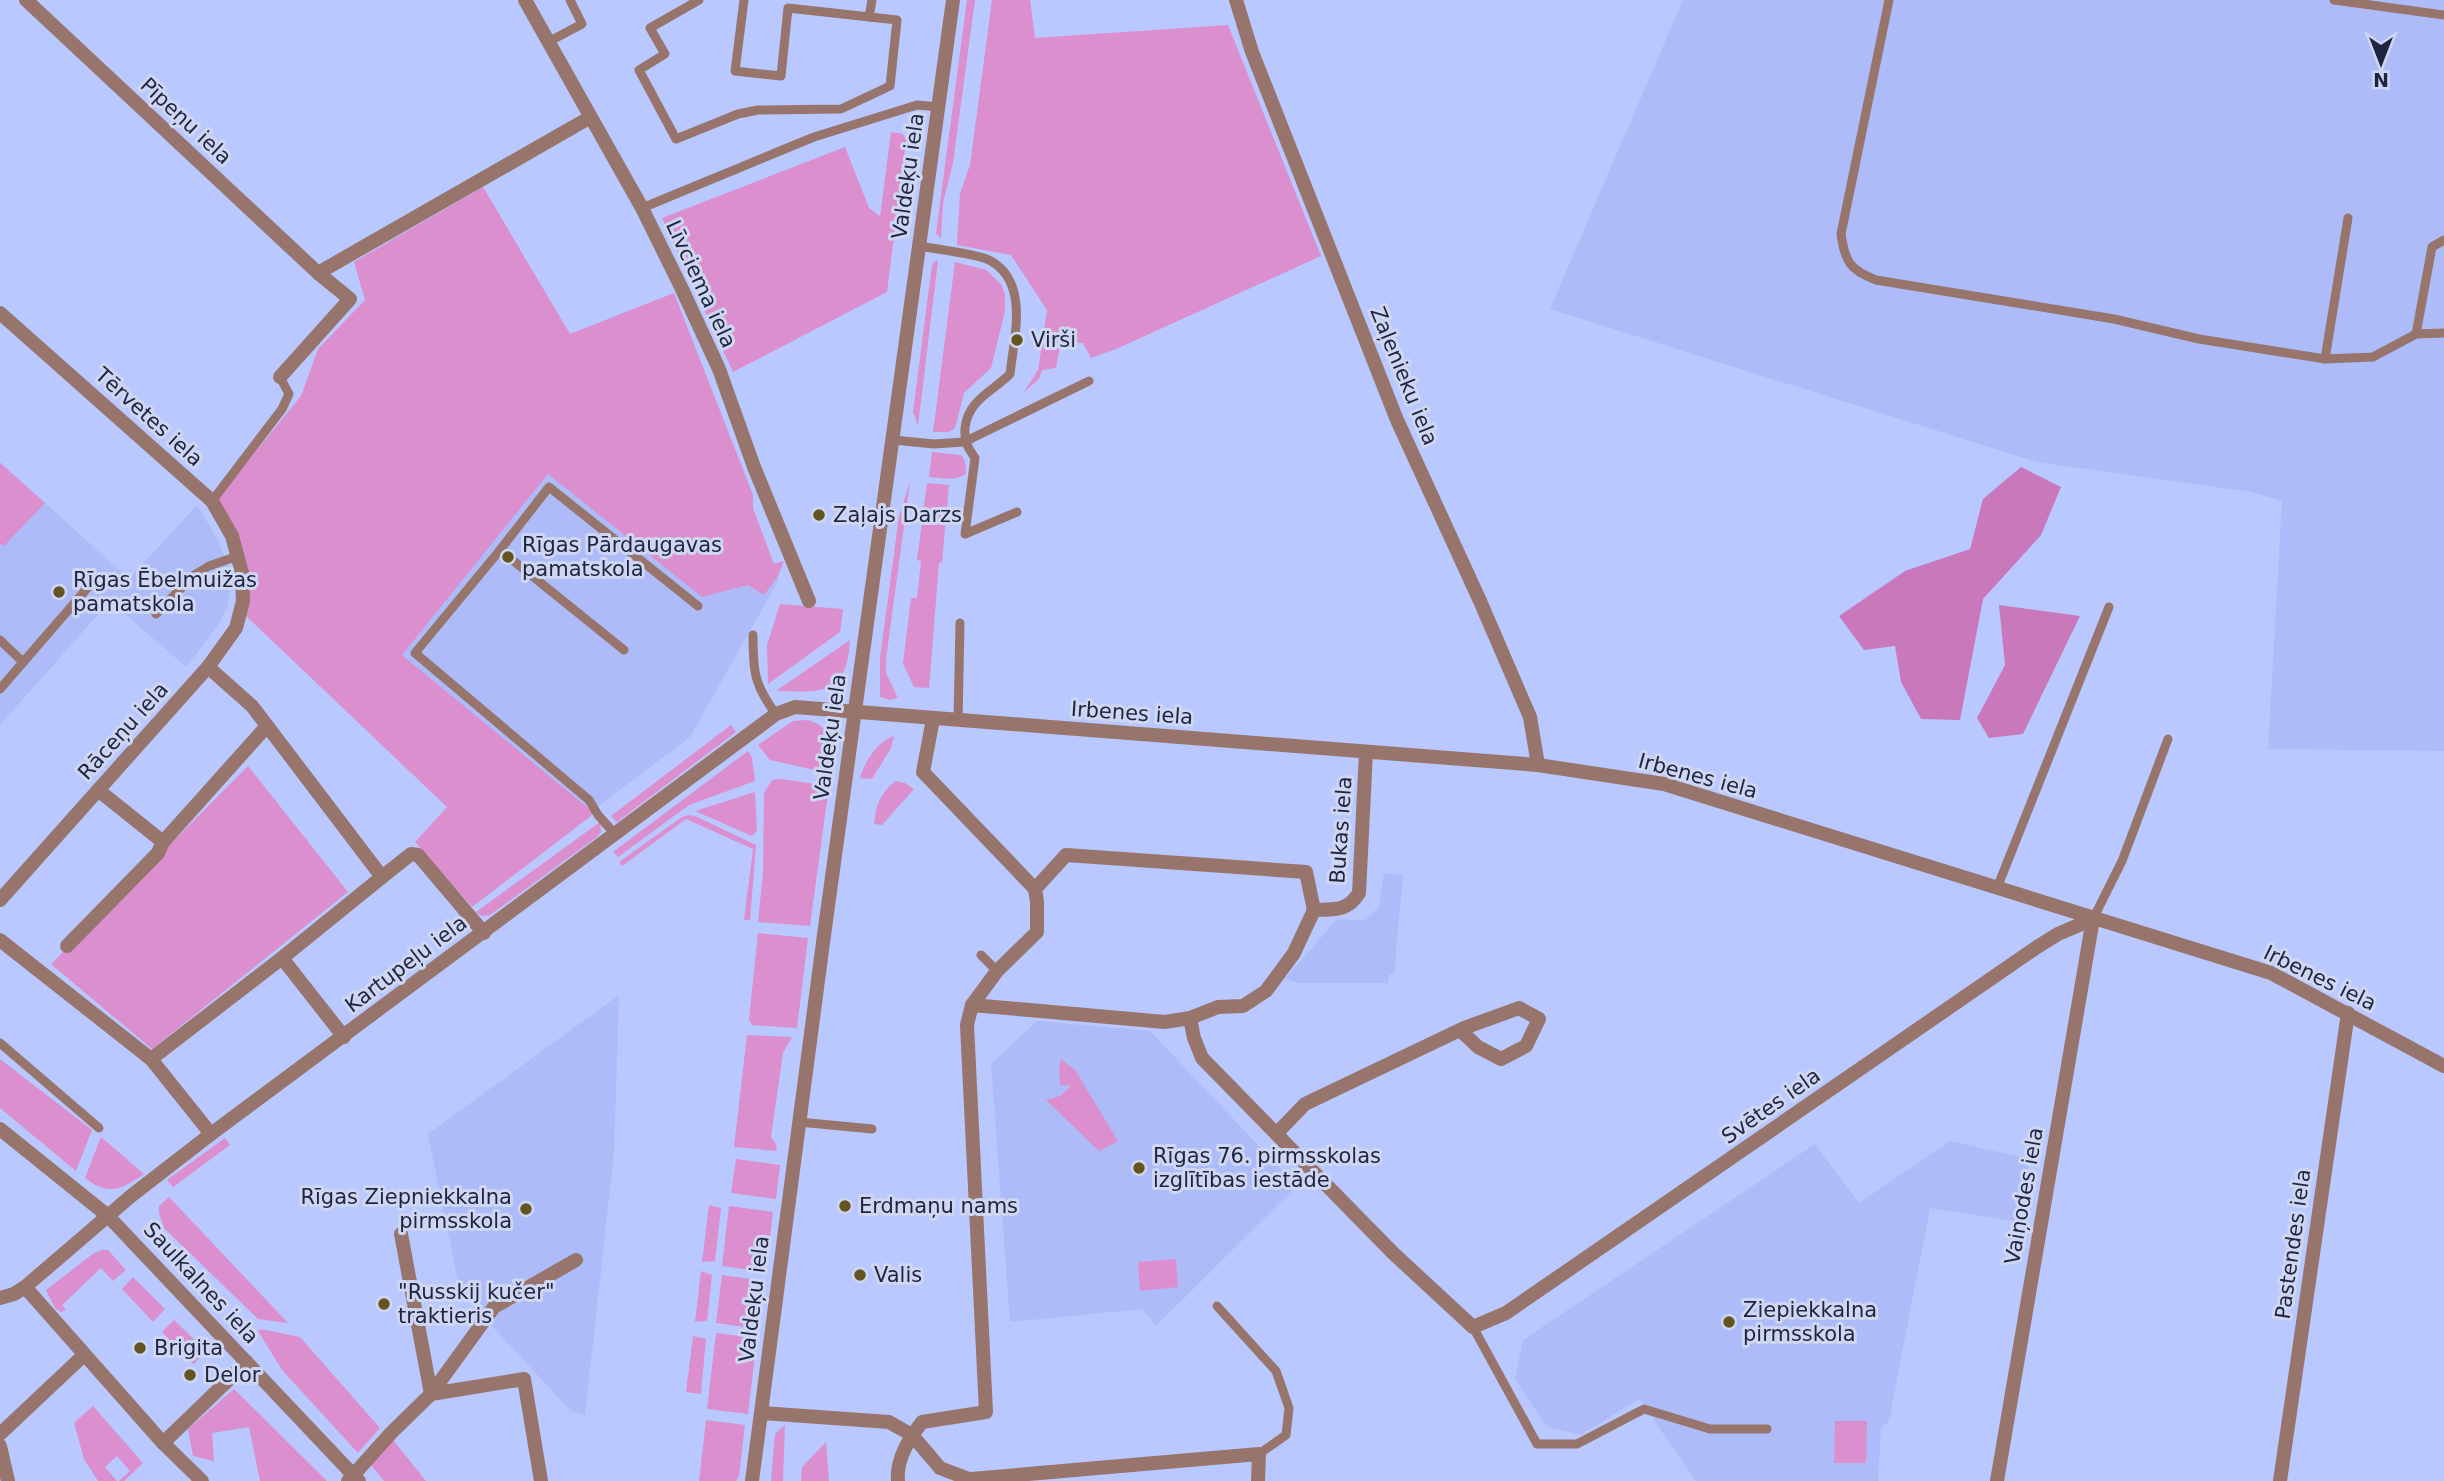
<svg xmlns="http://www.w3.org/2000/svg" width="2444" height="1481" viewBox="0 0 2444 1481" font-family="'DejaVu Sans',sans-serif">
	<rect width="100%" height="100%" fill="#b9c8fe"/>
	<!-- built -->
	<g fill="#adbcf8">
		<polygon points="1683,0 2444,0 2444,751 2268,749 2282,501 2251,492 2036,462 1550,309"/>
		<polygon points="663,297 779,579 690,737 473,901 450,808 304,403 569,339"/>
		<polygon points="0,462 129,579 197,505 216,537 228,564 230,583 228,606 218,625 186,667 110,601 0,725"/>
		<polygon points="1384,873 1403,875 1394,974 1389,975 1388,983 1297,983 1286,978 1337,919 1365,920 1379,907"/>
		<polygon points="619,995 614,1153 585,1415 571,1411 460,1292 428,1134"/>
		<polygon points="1037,1021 1150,1031 1297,1186 1156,1326 1142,1309 1010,1322 991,1064"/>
		<polygon points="1950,1141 2029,1159 2020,1222 1930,1208 1889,1421 1881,1428 1878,1481 1696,1481 1639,1399 1581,1435 1547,1427 1515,1379 1523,1340 1815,1144 1859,1203"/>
	</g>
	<!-- green -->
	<g fill="#db8fce">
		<polygon points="967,0 975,0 953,163 943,203 941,239 936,233"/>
		<polygon points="992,0 1030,0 1035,38 1228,25 1321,256 1116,349 1091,358 1083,343 1061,342 1056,368 1042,370 1039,379 1024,392 1038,370 1047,310 1011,255 957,245 960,193 970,165"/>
		<polygon points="891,132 903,134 906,140 887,292 733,372 662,218 845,147 869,208 880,216"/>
		<polygon points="483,187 570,334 674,293 753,495 753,508 774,564 784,561 778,576 764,595 748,585 702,597 548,474 402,655 593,812 591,816 472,907 415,842 447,807 245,615 247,608 216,500 301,396 318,349 365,300 354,262"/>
		<polygon points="935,261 938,261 918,426 913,412 932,265"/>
		<polygon points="955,262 986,270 1001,284 1005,295 1005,311 991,368 964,393 955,428 949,432 933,432"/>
		<path d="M932 452 961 455 965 461 966 473C957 482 941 478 929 477Z"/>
		<polygon points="0,463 45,503 4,546 0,544"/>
		<polygon points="910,482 886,659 886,673 898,698 890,700 880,697 880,658 899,516"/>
		<polygon points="927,483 949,485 942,562 939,563 929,688 914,687 903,664 911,598 917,598 921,561 917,560"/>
		<polygon points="780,604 843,609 840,632 768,684 767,645"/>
		<path d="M850 640C847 696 822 692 776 691Z"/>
		<path d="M806 720C833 724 836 752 828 773L770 760 758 745 793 721Z"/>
		<polygon points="731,725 736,732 617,822 611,816"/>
		<path d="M894 736 891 748 872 779 860 778C865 761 877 742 894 736Z"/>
		<polygon points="748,751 752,758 755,781 689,805 618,857 613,852"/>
		<polygon points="248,766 348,892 152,1049 51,964"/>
		<polygon points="781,779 829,786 810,926 758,922 763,873 764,793 772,780"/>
		<path d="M895 781 905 783 914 789 882 825 874 824C876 805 880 794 895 781Z"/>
		<polygon points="755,792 757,831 752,836 695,811"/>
		<polygon points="688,815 695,816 756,845 750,920 744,920 753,849 686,819 622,866 619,862 682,817"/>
		<polygon points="600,822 601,832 597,837 490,915 481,916 476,912"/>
		<polygon points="758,933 808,938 797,1028 752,1025 749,1019"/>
		<polygon points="747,1035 792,1037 783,1053 771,1137 777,1146 776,1151 734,1147"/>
		<polygon points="0,1059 92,1130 76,1171 0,1108"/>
		<polygon points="1061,1059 1075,1070 1118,1141 1099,1151 1046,1100 1060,1096 1071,1086 1060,1085 1059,1069"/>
		<path d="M101 1137 144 1174C120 1190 109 1196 85 1178Z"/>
		<polygon points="225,1138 230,1145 173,1187 167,1180"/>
		<polygon points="736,1159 780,1165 776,1199 731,1193"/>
		<polygon points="169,1197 288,1323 258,1319 164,1228 159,1213 159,1206"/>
		<polygon points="709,1205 721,1208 715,1261 702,1262"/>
		<polygon points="729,1206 773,1212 766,1272 722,1266"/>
		<polygon points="102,1250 108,1250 126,1270 113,1281 101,1268 62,1305 66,1310 61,1312 55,1308 46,1290 94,1253"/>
		<polygon points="1176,1259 1178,1287 1140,1291 1138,1262"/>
		<polygon points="701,1271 712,1275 707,1321 695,1322"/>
		<polygon points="722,1275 764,1281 758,1329 716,1323"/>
		<polygon points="133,1277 165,1309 153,1322 122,1289"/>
		<polygon points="174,1320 207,1352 193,1364 162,1332"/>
		<polygon points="261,1329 300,1337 380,1428 358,1453 282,1370 258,1331"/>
		<polygon points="716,1333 757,1338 748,1414 707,1409"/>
		<polygon points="693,1336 706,1339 701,1394 686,1392"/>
		<polygon points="234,1389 327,1481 260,1481 249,1427 212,1433 214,1461 193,1456 188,1429"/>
		<polygon points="93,1406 143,1463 124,1481 119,1481 130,1471 117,1456 105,1467 117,1481 98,1481 84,1459 74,1423"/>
		<polygon points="706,1420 745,1425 739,1476 736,1481 699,1481"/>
		<polygon points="1835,1421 1867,1421 1866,1463 1834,1463"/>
		<polygon points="785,1425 783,1481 771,1481 775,1434"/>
		<polygon points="393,1440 426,1481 384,1481 370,1464"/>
		<polygon points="826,1442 829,1481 801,1481 802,1467"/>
	</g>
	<!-- forest -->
	<g fill="#c978bc">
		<polygon points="2021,467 2061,487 2041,535 1983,599 1960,720 1921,719 1901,682 1895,646 1864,650 1839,616 1905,571 1970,549 1983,499"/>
		<polygon points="1999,605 2080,616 2023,734 1989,738 1977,718 2005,665"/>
	</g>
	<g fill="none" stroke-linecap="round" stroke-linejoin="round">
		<!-- service -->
		<g stroke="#97756d" stroke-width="9">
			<polyline points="699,0 650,28 665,54 639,70 676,139 738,114 758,110 841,109 890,86 897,20 788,8 781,76 735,71 744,0"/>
			<path d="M1889 0 1841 234C1845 262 1850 270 1876 280L2114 319 2199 339 2325 359 2373 357 2416 334 2444 333"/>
			<polyline points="2334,0 2444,15"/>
			<polyline points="869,17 872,0"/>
			<polyline points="548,42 582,24 570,0"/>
			<polyline points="642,208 814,137 917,105 939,107"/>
			<path d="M920 246C935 249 977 254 989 260 1030 281 1014 337 1010 374 992 392 968 400 965 428 964 442 967 446 975 458L965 534 1017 512"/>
			<polyline points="2416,334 2432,247 2444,240"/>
			<polyline points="2325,359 2348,218"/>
			<polyline points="893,440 934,444 964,442 1089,381"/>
			<polyline points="212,501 282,409 289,394 280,377"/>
			<polyline points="500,550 549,487 698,606"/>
			<polyline points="156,614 194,575 209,566 238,556"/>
			<path d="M753 635C753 671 754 685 776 714"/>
			<polyline points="0,640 23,662"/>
			<polyline points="0,689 90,585"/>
			<polyline points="958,721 960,623"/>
			<polyline points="615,834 598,815 589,800 415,653 500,550 624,650"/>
			<polyline points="1997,888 2109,607"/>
			<polyline points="2093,919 2122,861 2168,739"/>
			<polyline points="981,955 997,971"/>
			<polyline points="0,1043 99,1128"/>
			<polyline points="799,1122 872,1129"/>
			<polyline points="1217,1306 1276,1371 1289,1408 1286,1435 1259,1454"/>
			<polyline points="1473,1327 1537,1444 1577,1444 1644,1409 1710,1429 1767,1429"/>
		</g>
		<!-- minor -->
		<g stroke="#97756d" stroke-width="14">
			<polyline points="26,0 318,273 350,299 280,377"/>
			<polyline points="525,0 642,208 681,287 719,369 754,467 809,601"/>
			<polyline points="1236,0 1252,52 1397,420 1480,601 1530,717 1538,765"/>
			<polyline points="318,273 589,118"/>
			<polyline points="0,313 212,501 232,536 242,573 243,601 236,628 208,667 0,900"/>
			<polyline points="933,719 923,772 1035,889 1037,902 1037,932 997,971 972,1005"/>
			<polyline points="163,842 267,726"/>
			<polyline points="382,877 411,854 418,855 484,933"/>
			<polyline points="1035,889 1066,855 1306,872 1314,910"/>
			<polyline points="0,940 151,1059 282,958 382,877 252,706 208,667"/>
			<polyline points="67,946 158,853 163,842 98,790"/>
			<polyline points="282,958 344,1037"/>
			<polyline points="1190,1018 1194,1038 1202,1058 1393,1253 1473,1327 1506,1313 2037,947 2058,934 2093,919"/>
			<polyline points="151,1059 211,1134"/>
			<polyline points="1277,1133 1305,1104 1464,1028 1519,1008 1539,1019 1526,1046 1501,1059 1478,1047 1460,1030"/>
			<polyline points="401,1234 431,1394 524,1379 541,1481"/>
			<polyline points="25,1287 163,1443 202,1481"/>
			<polyline points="0,1298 14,1294 25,1287 131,1196 211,1134 776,714 795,707 1538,765 1664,784 2271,973 2444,1066"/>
			<polyline points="761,1413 889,1422 912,1435 940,1468 974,1481"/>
			<polyline points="0,1434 84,1355"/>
			<polyline points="163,1443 247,1362"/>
			<polyline points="0,1446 8,1481"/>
			<polyline points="971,1479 1259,1454 1258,1481"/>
			<polyline points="348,1481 391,1433 431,1394 494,1307 576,1260"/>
			<path d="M898 1481C896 1459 909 1439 922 1422L986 1412 967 1025 972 1005 1165 1022 1190 1018 1218 1007 1243 1006 1266 991 1294 953 1314 910C1334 909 1347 912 1359 893L1366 752"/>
			<polyline points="1997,1481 2093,919"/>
			<polyline points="2280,1481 2348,1013"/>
		</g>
		<!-- tertiary -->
		<g stroke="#97756d" stroke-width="14">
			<polyline points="0,1129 108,1216 359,1481"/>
			<polyline points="752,1481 824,935 953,0"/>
		</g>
	</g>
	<!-- markers -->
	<g fill="#635421" stroke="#ced6f2" stroke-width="2.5">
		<circle cx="1017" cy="340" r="7"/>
		<circle cx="819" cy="515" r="7"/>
		<circle cx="508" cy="557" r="7"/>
		<circle cx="59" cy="592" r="7"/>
		<circle cx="1139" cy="1168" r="7"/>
		<circle cx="845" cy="1206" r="7"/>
		<circle cx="526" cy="1209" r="7"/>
		<circle cx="860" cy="1275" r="7"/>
		<circle cx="384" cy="1304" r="7"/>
		<circle cx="1729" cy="1322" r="7"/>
		<circle cx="140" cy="1348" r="7"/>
		<circle cx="190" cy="1375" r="7"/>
	</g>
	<g text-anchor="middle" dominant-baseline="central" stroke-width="6" stroke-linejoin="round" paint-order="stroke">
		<!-- street labels -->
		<g font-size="21" fill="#1f253f" stroke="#ced6f2">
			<text transform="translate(186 121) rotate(43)">Pīpeņu iela</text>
			<text transform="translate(908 176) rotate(-82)">Valdeķu iela</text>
			<text transform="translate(701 284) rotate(65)">Līvciema iela</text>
			<text transform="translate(1404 376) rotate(68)">Zaļenieku iela</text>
			<text transform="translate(149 417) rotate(42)">Tērvetes iela</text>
			<text transform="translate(1132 713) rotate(4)">Irbenes iela</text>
			<text transform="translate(123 731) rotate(-48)">Rāceņu iela</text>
			<text transform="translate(830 737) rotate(-82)">Valdeķu iela</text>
			<text transform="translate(1698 776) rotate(15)">Irbenes iela</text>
			<text transform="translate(1341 830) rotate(-86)">Bukas iela</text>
			<text transform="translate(406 964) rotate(-37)">Kartupeļu iela</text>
			<text transform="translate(2320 978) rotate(26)">Irbenes iela</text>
			<text transform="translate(1771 1106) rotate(-35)">Svētes iela</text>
			<text transform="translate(2024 1196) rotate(-80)">Vaiņodes iela</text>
			<text transform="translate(2293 1244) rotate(-82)">Pastendes iela</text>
			<text transform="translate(201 1283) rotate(47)">Saulkalnes iela</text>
			<text transform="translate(754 1299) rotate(-83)">Valdeķu iela</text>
		</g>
		<!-- poi labels -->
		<g font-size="21" fill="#1f253f" stroke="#ced6f2" text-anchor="start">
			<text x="1031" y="340">Virši</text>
			<text x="833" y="515">Zaļajs Darzs</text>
			<text x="522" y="545">Rīgas Pārdaugavas<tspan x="522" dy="24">pamatskola</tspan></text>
			<text x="73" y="580">Rīgas Ēbelmuižas<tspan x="73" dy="24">pamatskola</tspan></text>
			<text x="1153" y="1156">Rīgas 76. pirmsskolas<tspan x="1153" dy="24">izglītības iestāde</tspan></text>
			<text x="512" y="1197" text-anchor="end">Rīgas Ziepniekkalna<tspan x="512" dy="24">pirmsskola</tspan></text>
			<text x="859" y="1206">Erdmaņu nams</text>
			<text x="874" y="1275">Valis</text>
			<text x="398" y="1292">"Russkij kučer"<tspan x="398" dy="24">traktieris</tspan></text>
			<text x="1743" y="1310">Ziepiekkalna<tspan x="1743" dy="24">pirmsskola</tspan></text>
			<text x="154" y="1348">Brigita</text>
			<text x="204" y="1375">Delor</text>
		</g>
	</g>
	<!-- north arrow -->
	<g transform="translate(2381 63) rotate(180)" stroke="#ced6f2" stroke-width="5" paint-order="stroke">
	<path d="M0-5L12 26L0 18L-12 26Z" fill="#1f253f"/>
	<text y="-10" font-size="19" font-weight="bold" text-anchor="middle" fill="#1f253f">N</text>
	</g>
</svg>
